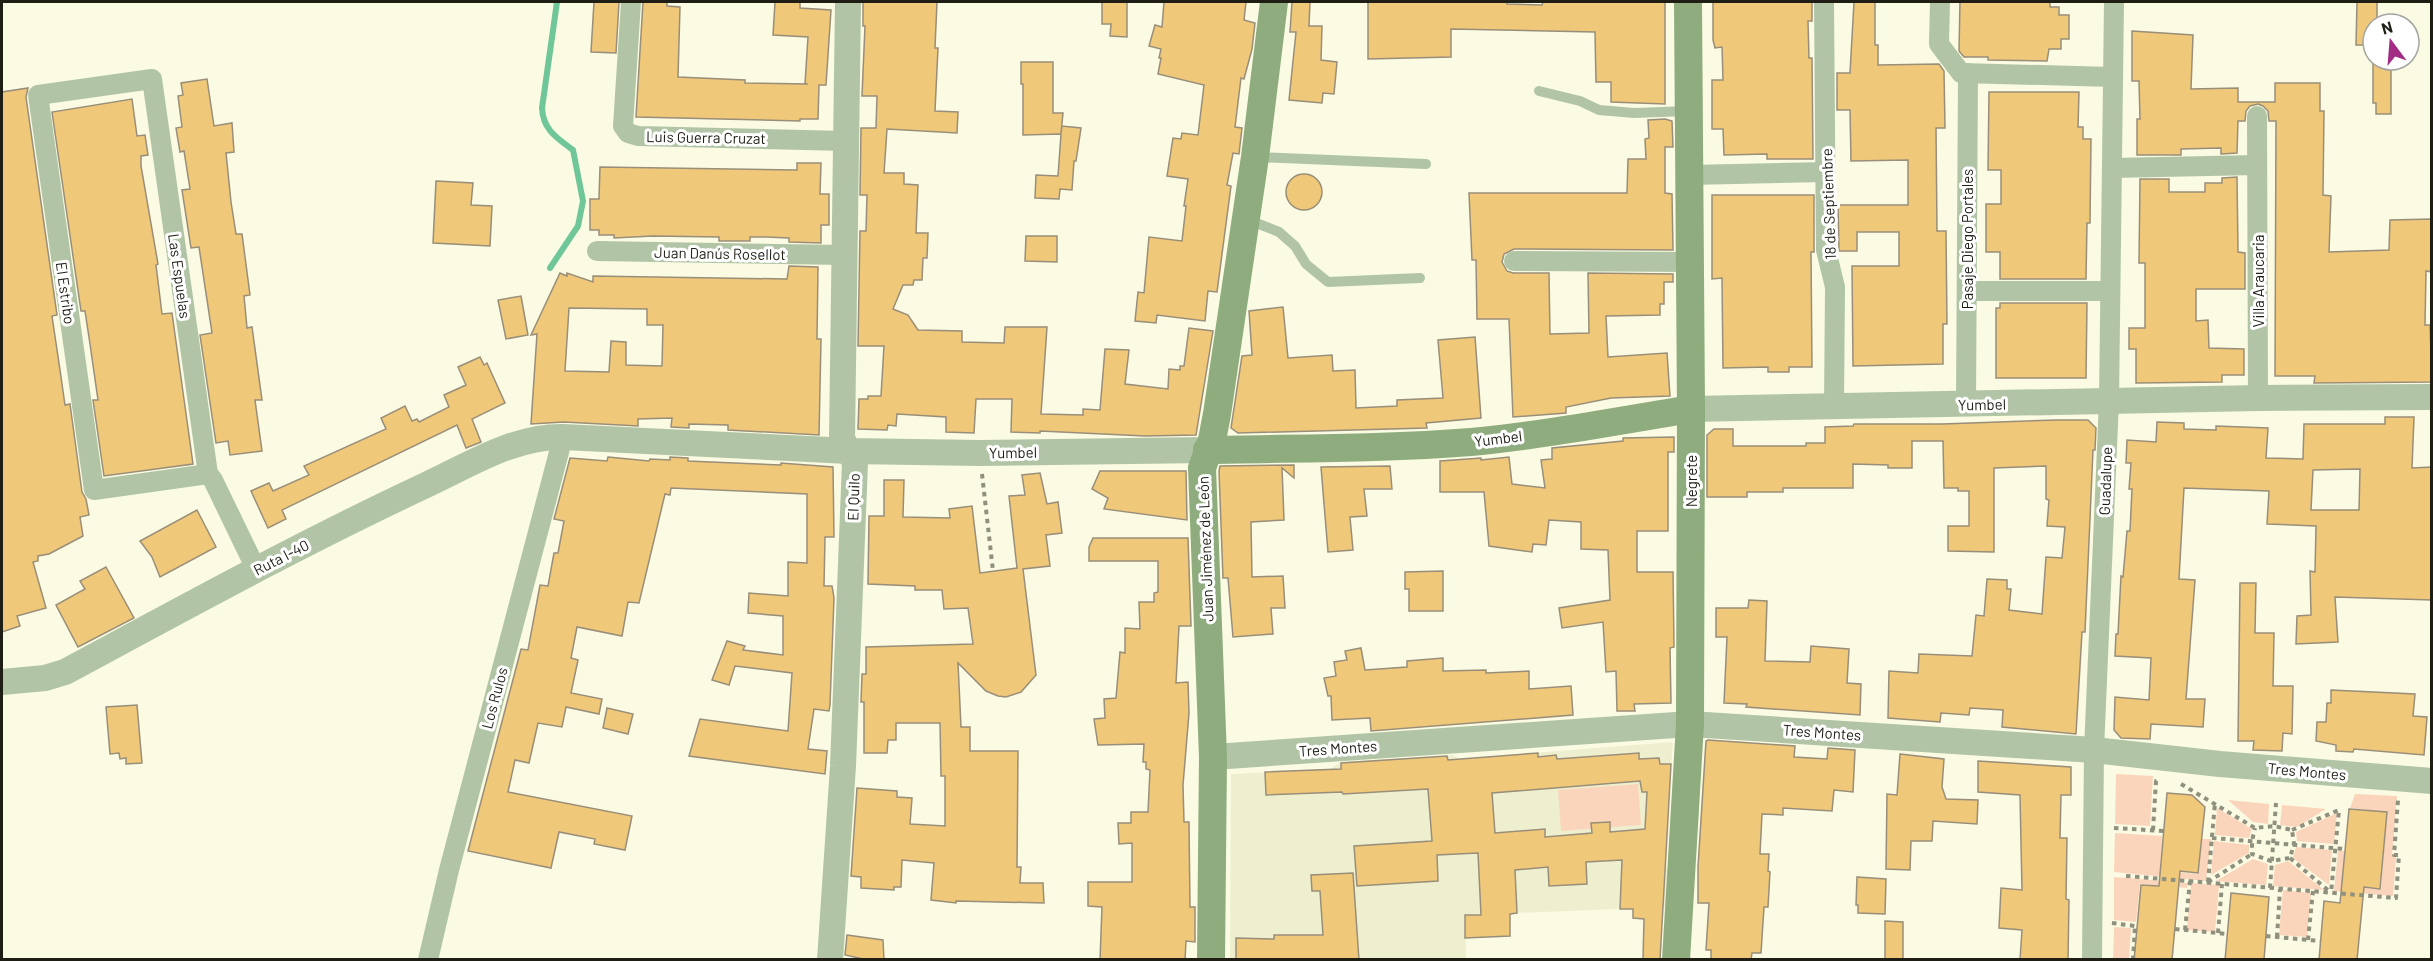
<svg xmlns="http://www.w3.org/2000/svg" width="2433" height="961" viewBox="0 0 2433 961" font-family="Barlow,sans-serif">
	<rect width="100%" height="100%" fill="#fafbe2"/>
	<!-- built -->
	<polygon fill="#eeefce" points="1673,742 1663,866 1667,867 1666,907 1465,915 1466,959 1230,960 1231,774 1330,769 1341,762 1453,755 1459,759"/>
	<!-- green -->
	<g fill="#fbd5bb">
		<polygon points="2116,774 2153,776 2150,826 2115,824"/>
		<polygon points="1638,784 1641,825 1561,831 1558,790"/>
		<polygon points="2355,794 2397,796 2392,856 2396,857 2393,896 2334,891 2338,851 2345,851 2342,886 2381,889 2387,812 2350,808"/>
		<polygon points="2228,800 2269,804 2268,824 2253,822"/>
		<polygon points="2282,805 2326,809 2297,827 2280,825"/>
		<polygon points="2217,808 2252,829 2249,838 2215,835"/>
		<polygon points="2337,813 2334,844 2297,841 2296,832"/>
		<polygon points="2115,833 2162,836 2160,870 2198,874 2202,839 2211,839 2206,881 2114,872"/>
		<polygon points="2214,841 2249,845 2249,853 2211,875"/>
		<polygon points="2296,847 2332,850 2329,885 2293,858"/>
		<polygon points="2253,859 2268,864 2266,885 2216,881"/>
		<polygon points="2288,861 2324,890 2273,886 2275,865"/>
		<polygon points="2114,877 2188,883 2187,888 2140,884 2136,922 2114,920"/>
		<polygon points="2191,883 2219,885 2215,932 2187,930"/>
		<polygon points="2283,890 2311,893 2307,937 2279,935"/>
		<polygon points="2114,927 2131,928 2129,959 2113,959"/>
	</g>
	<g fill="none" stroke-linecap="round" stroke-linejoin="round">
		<!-- stream -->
		<path stroke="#6fc699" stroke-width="6" d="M550 268 578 226 583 201 573 150C557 138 543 130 542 108L557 2"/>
	</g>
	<!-- building -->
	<g fill="#f0c87a" stroke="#998e79" stroke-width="1.5" fill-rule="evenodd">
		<polygon points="594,2 619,2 616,53 591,52"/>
		<polygon points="643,2 667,2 667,6 680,7 678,77 745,80 745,83 808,84 805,84 808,37 773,35 775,2 800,2 800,8 831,10 826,85 819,85 818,119 800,119 800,121 636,117"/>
		<polygon points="863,2 937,2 935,48 938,48 935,111 958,112 957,133 887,129 884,173 904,173 904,184 918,185 916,233 928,233 927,258 923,258 922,280 914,280 913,285 903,285 893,309 908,315 918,330 962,331 962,342 1004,343 1005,327 1047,327 1041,414 1083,415 1083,409 1100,410 1105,349 1129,350 1125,384 1168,389 1169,369 1180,370 1180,366 1184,366 1189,328 1213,331 1196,435 1145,436 1040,431 1040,433 1011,432 1012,399 976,399 974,433 946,432 946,417 897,414 896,426 888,425 887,430 858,429 859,399 868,399 868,396 881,396 884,346 858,346 860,231 866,231 867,195 860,195 861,128 876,128 877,96 862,96 865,26 863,26"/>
		<polygon points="1102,2 1127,2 1127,37 1110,36 1111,24 1102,24"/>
		<polygon points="1164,2 1246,2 1244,20 1255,23 1252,49 1244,79 1241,78 1235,127 1242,128 1239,154 1233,153 1227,185 1231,186 1217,292 1208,291 1205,321 1157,315 1156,323 1135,321 1138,292 1144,293 1149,237 1182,241 1186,206 1184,206 1188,179 1167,176 1173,138 1181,139 1182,133 1198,135 1204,85 1158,74 1161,58 1159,58 1161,49 1149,46 1155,25 1162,27"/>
		<polygon points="1292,2 1310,2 1309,26 1322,26 1321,60 1337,62 1334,94 1323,93 1322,103 1289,100 1296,32 1290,32"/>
		<polygon points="1368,2 1507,2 1507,4 1542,5 1543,2 1665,2 1665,104 1611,102 1611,82 1596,82 1595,32 1451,29 1451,57 1368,59"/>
		<polygon points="1713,2 1812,2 1812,21 1808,21 1809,58 1812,58 1813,159 1767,159 1767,154 1724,155 1723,129 1712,129 1712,80 1723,80 1722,47 1715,48 1713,40"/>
		<polygon points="1854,2 1875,2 1875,45 1878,45 1878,65 1939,64 1944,71 1945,128 1936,128 1937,231 1946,231 1947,324 1943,324 1943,364 1853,366 1852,266 1899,266 1899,232 1857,232 1857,251 1839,251 1838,205 1908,205 1908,160 1851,161 1850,110 1837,110 1837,73 1850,73"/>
		<polygon points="1960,2 2050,2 2050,7 2059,7 2059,15 2069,15 2069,39 2061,39 2061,49 2049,49 2047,61 1988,60 1988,57 1964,57 1959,51"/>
		<polygon points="2357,2 2377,2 2377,24 2373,24 2373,45 2356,45"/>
		<polygon points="2132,31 2193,35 2191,89 2238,88 2238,102 2275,102 2275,83 2320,83 2320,111 2324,111 2323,195 2331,196 2329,252 2389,250 2390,220 2432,219 2432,272 2426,271 2425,325 2430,325 2432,382 2314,383 2315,376 2275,376 2276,121 2269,121 2268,111 2263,106 2258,104 2250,106 2246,111 2245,121 2238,121 2237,153 2221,154 2221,148 2181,149 2181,155 2137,155 2137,119 2140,119 2139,81 2132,81"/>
		<polygon points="2373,60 2391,60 2391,114 2376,114 2376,103 2373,103"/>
		<polygon points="1021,62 1053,62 1053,113 1063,113 1061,133 1062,126 1081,128 1076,161 1074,161 1072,190 1060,189 1059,199 1035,198 1036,175 1058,176 1061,134 1023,135 1023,84 1021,84"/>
		<polygon points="207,79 214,126 232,123 234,152 226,153 231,202 236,234 242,234 250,295 244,296 247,328 252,327 262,400 255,400 262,451 230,455 228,441 216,443 200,335 212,333 199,247 191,248 182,190 190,189 184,151 180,152 176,128 182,127 178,96 183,95 181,83"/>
		<polygon points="28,88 26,97 57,315 52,316 60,370 65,405 70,404 82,492 86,499 89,515 80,517 83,536 49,554 38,556 38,561 33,562 46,608 17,616 20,626 2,632 2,92"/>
		<polygon points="1989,92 2079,92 2078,127 2083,127 2083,139 2091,139 2090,223 2087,223 2086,279 2000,279 2000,252 1986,252 1986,204 2001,204 2001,170 1988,170"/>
		<polygon points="132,99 137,136 145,135 148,155 141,156 141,166 158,264 156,265 162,314 172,313 193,464 104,476 93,400 98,400 90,344 85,311 81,311 52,112"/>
		<polygon points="1665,119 1672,121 1673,147 1665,147 1665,193 1672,194 1673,250 1514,249 1504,254 1502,262 1507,271 1513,273 1549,273 1550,334 1589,333 1588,273 1673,274 1673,282 1664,282 1664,304 1660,304 1660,315 1606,316 1608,357 1667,353 1670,396 1611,398 1566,407 1566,413 1513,417 1509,319 1477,319 1476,260 1472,260 1469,193 1627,193 1628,159 1646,159 1645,139 1649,138 1648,120"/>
		<polygon points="797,163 821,163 820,194 829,194 829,225 821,225 821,243 789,242 789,238 767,237 750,237 750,241 719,241 719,237 653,236 614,238 614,235 599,235 599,230 590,230 590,199 599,199 600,167 797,170"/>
		<circle cx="1304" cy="192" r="18"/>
		<polygon points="2237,177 2238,252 2245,253 2245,289 2196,289 2196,321 2208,320 2209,348 2244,349 2244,375 2222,375 2222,382 2136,383 2136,349 2129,349 2129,328 2145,328 2145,263 2139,263 2140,179 2169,179 2169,192 2205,192 2205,183 2222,183 2222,178"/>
		<polygon points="436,181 473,183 471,205 492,206 490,246 433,243"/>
		<polygon points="1712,195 1814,195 1814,252 1811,252 1812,367 1789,367 1789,372 1768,372 1768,367 1723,368 1722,278 1712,279"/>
		<polygon points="1026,236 1057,236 1057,262 1025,261"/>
		<path d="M789 266 818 267 817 339H821L819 435 728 430V425L689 424V428L671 427 672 418 638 419V426L564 422 531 424 537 334 531 335 560 273 567 276V273L593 282V276L787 279ZM569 308 647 309V325H663L662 366 626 365V342L611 341 609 372 565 371Z"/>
		<polygon points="521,296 528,335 506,339 498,300"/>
		<polygon points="2000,303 2087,303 2086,378 1996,378 1996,308 2000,308"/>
		<polygon points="1283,307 1288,358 1332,355 1333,371 1355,370 1356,408 1397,406 1397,400 1443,398 1438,340 1475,337 1481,418 1426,423 1427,428 1238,433 1231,428 1242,356 1252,355 1249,311"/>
		<polygon points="480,357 484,365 487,363 505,403 472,419 481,442 466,448 457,425 282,510 286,519 268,528 251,491 269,483 273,491 309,475 304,466 386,429 381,418 405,406 412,421 417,419 419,422 449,407 444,395 466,385 458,367"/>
		<path d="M2385 417H2414L2412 468 2432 467V600L2335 597 2338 642 2296 644 2297 616 2311 615 2310 571 2315 572 2316 526 2267 524 2269 491 2184 488 2179 579 2195 580 2186 699H2205L2203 727 2151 724 2150 739 2121 738 2114 730 2115 697 2149 700 2151 658 2115 656 2116 634H2118L2121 576 2123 577 2127 531H2130L2132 489H2129L2131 463H2126L2127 440 2156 442 2157 422 2184 423V429L2216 430V426L2268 428 2266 458 2303 459 2304 424H2385ZM2360 469 2359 510H2311L2313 470Z"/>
		<polygon points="2056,420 2088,420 2096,428 2095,450 2093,450 2085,632 2082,632 2076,734 2002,727 2003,710 1970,708 1969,715 1941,713 1940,722 1888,718 1889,671 1918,673 1919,654 1972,656 1976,615 1984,616 1987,579 2007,580 2007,589 2011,589 2009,610 2042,614 2046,557 2062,558 2065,527 2047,526 2049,500 2046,499 2046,466 1994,468 1994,552 1948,551 1948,526 1969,526 1969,491 1958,491 1958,488 1944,488 1943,441 1912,441 1912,468 1888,468 1888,465 1853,464 1853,488 1783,488 1783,492 1747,492 1747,497 1707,497 1707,435 1714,429 1733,429 1733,446 1806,446 1806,443 1825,443 1825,427 1853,426 1854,424 1942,424"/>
		<polygon points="1674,437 1674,452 1668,452 1668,531 1637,531 1637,572 1673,572 1674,647 1670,648 1671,703 1634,704 1635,711 1617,711 1616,671 1606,672 1603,622 1562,628 1559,608 1610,600 1608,550 1581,549 1581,522 1549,520 1546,545 1533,544 1532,552 1489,546 1484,492 1440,492 1440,461 1481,458 1481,460 1509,457 1512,484 1545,488 1541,460 1552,459 1552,448 1623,441 1623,438"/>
		<polygon points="608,457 649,461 650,459 670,460 670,457 688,458 688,461 781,465 781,463 833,467 834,537 825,537 824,586 832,586 834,598 830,705 829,711 814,709 808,749 827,751 825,774 689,756 700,719 788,731 792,673 735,666 729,685 712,680 727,641 745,646 743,650 783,655 783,616 748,613 749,593 788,596 788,562 807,563 807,494 671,488 670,495 665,494 639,603 628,602 622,636 577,627 571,658 578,660 571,693 602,699 599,714 566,707 562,727 538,723 529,763 515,760 508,792 632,816 625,850 594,844 595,839 559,832 551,868 468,851 521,649 528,650 540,585 548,586 554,553 558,553 564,521 554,519 570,458 607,461"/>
		<polygon points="1294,465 1294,478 1282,468 1284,520 1251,522 1252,577 1283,576 1285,608 1271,608 1273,634 1233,637 1228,578 1223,578 1219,471 1220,466"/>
		<polygon points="1390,466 1392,489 1364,489 1367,516 1350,517 1353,550 1328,552 1321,467"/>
		<polygon points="1100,471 1186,471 1187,520 1104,509 1108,498 1092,489"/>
		<polygon points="1040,473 1047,504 1058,502 1062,533 1046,535 1050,566 1023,569 1036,675 1021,692 1006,697 998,696 986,691 958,663 961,727 970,727 970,751 1018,751 1017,867 1021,867 1020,883 1043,883 1044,903 956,901 956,903 931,900 934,863 902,860 901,887 894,887 894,890 861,888 861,877 851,876 857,788 897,791 897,797 912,798 910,824 945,826 945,776 941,776 940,723 896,723 896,740 888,740 887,753 864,753 864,702 861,702 862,674 866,674 866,647 973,644 968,608 944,609 942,590 915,590 915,586 868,584 869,516 884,516 884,480 904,480 903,517 950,518 949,509 972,506 980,573 1017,568 1009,496 1025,495 1022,475"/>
		<polygon points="197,510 216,547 160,577 152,557 140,541"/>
		<polygon points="1093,538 1188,538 1191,626 1179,626 1176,683 1188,682 1189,713 1183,785 1184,822 1189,822 1190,907 1195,907 1195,942 1186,941 1185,960 1100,960 1102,907 1088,906 1088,882 1132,882 1132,843 1119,844 1118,823 1131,823 1131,812 1148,812 1150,770 1146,769 1146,762 1143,762 1144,744 1098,745 1094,719 1105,718 1104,699 1116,698 1120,652 1125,653 1125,628 1140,629 1139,602 1154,602 1154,593 1158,592 1158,561 1089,561 1089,547"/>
		<polygon points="106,567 134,618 78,647 56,605 85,589 80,581"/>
		<polygon points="1443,571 1443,611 1409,611 1409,589 1405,589 1405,572"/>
		<polygon points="2240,583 2256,583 2255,633 2274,633 2273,686 2293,686 2292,734 2283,733 2282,751 2253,750 2254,741 2238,741"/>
		<polygon points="1749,600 1767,601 1765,661 1810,662 1811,646 1849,649 1847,683 1861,684 1860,715 1746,707 1747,704 1724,703 1727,637 1716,637 1716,608 1748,608"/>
		<polygon points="1361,648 1365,670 1407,667 1407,661 1443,658 1443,671 1486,670 1486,673 1529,671 1529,689 1571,686 1573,715 1371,731 1370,718 1332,720 1331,696 1328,696 1324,678 1336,676 1334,662 1347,660 1345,651"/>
		<polygon points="2331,690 2415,694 2413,716 2427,717 2424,755 2354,749 2353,752 2336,751 2336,745 2316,741 2317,722 2326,722 2327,703 2331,703"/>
		<polygon points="137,705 142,763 126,764 126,758 120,759 119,753 110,754 106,707"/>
		<polygon points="607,708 633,714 628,734 603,728"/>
		<polygon points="1708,740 1795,746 1794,757 1827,759 1828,748 1855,750 1853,792 1834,790 1832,811 1783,808 1783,815 1762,814 1760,854 1769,854 1768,871 1770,872 1768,907 1764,907 1761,953 1752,953 1751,960 1711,960 1711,950 1706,950 1709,903 1698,903 1698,867 1706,741"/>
		<path d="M1538 753V757L1556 755 1557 759 1639 753V759L1659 758 1660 764H1671L1660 960H1643L1644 919 1633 918V909H1620L1622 860 1586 862 1587 884 1549 886 1548 867 1515 870 1517 913 1510 914V936L1465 938V915H1481L1478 853 1437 855 1438 881 1357 886 1354 846 1432 841 1428 789 1343 794 1342 792 1266 795 1265 772 1341 769V763L1447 756 1448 760ZM1640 781 1642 792H1647L1645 829 1610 832V822L1591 823 1592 833 1545 837V829L1495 833 1492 793Z"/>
		<polygon points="1900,754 1944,759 1942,787 1946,799 1978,800 1977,824 1933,821 1932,841 1911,841 1910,870 1886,869 1887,794 1897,795"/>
		<polygon points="1978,761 2071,767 2071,795 2061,795 2060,838 2067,838 2066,899 2069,900 2068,960 2020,960 2022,930 1999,928 2001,888 2022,890 2020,795 1978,792"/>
		<polygon points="2167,793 2192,795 2205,807 2198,873 2180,871 2172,960 2134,960 2141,885 2159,886"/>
		<polygon points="2349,809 2387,812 2380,889 2364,887 2357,960 2319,960 2324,901 2340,903"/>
		<polygon points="1353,873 1359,960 1236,960 1236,938 1274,939 1274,935 1323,935 1320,891 1312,891 1311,875"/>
		<polygon points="1857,877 1886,879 1885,914 1858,913 1858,905 1856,905"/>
		<polygon points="2231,893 2269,897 2264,960 2225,960"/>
		<polygon points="1885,921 1903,922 1903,960 1885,960"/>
		<polygon points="847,935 883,940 884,960 868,960 845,955"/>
	</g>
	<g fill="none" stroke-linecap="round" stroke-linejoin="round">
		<!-- path -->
		<g stroke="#8f907e" stroke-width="4" stroke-dasharray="4.5 4.5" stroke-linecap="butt">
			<polyline points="982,474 993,571"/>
			<polyline points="2181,784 2255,828 2274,826 2292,830 2294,844 2290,858 2271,861 2252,854 2252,841 2255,828"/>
			<polyline points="2114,828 2164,831"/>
			<polyline points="2153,830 2156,781 2158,781"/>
			<polyline points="2292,830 2339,810 2331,893"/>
			<polyline points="2212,838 2345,849"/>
			<polyline points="2290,858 2330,892"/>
			<polyline points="2126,876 2396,898 2399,855 2394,855 2398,800"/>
			<polyline points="2208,882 2215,803"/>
			<polyline points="2208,882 2252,854"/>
			<polyline points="2270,888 2276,803"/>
			<polyline points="2112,923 2135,926"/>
			<polyline points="2175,929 2228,934"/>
			<polyline points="2185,930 2190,881"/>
			<polyline points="2218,933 2222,884"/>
			<polyline points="2266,936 2320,941"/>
			<polyline points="2277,937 2280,889"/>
			<polyline points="2308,940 2313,891"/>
			<polyline points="2133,960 2135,926"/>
		</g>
		<!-- service -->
		<g stroke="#b1c5a6" stroke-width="10">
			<polyline points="1539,91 1580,101 1599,110 1634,113 1688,111"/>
			<polyline points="1255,157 1426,164"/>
			<polyline points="1246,219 1279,232 1295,246 1306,264 1328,282 1420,278"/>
		</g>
		<!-- minor -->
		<g stroke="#b1c5a6" stroke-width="20">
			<polyline points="631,2 623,126 628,133 638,136 846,141"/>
			<polyline points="1824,2 1826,250 1835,287 1834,406"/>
			<polyline points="1940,2 1939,44 1961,73 2113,77"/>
			<polygon points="152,79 208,474 94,490 38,95"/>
			<polyline points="2257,116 2258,398"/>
			<polyline points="2112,168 2257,165"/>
			<polyline points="1689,175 1826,172"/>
			<polyline points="597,251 844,255"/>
			<polyline points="1514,261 1690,262"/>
			<polyline points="1967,291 2110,291"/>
			<polyline points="1966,404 1968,73"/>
			<polyline points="208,474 213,480 256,569"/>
			<polyline points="428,960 449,870 563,437"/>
			<polyline points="2092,960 2094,750 2109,401 2114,2"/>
		</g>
		<!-- tertiary -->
		<g stroke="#b1c5a6" stroke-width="26">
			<polyline points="1691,409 2258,398 2432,397"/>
			<path d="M2 682 45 678 65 672C184 608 302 543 424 486 468 466 513 436 563 437L849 451 980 453 1207 450"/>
			<polyline points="1213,757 1690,724 2094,750 2220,764 2432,781"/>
			<polyline points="830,960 843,766 855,462 842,439 848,2"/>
		</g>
		<!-- secondary -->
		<g stroke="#8eac7d" stroke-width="28">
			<path d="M1207 450C1295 448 1383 449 1471 442 1544 435 1618 421 1691 409"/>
			<polyline points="1211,960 1213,757 1202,468 1212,440 1217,414 1255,157 1274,2"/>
			<polyline points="1676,960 1690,724 1691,409 1688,2"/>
		</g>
	</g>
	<g text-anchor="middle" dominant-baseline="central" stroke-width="6" stroke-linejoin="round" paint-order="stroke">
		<!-- street labels -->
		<g font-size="15" fill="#1e1e15" stroke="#fff">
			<text transform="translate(706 137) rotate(1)">Luis Guerra Cruzat</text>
			<text transform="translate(1828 204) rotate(-92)">18 de Septiembre</text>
			<text transform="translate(1967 239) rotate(-90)">Pasaje Diego Portales</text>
			<text transform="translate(720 253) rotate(1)">Juan Danús Rosellot</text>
			<text transform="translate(180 276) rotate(82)">Las Espuelas</text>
			<text transform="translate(2258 281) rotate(-90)">Villa Araucaria</text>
			<text transform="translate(66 293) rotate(82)">El Estribo</text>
			<text transform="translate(1982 404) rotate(-1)">Yumbel</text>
			<text transform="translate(1498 438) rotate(-7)">Yumbel</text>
			<text transform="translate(1013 452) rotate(-1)">Yumbel</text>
			<text transform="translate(1691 481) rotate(-90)">Negrete</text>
			<text transform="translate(2105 481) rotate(-88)">Guadalupe</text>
			<text transform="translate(853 497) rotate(-88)">El Quilo</text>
			<text transform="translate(1205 549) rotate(-92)">Juan Jiménez de León</text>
			<text transform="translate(281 557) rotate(-27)">Ruta I-40</text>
			<text transform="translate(494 698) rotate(-75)">Los Rulos</text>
			<text transform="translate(1822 732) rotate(4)">Tres Montes</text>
			<text transform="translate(1338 748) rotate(-4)">Tres Montes</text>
			<text transform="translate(2307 771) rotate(5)">Tres Montes</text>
		</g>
	</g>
	<!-- border -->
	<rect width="2433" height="961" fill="none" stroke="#1e1e15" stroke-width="6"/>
	<!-- north arrow -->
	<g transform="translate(2391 42) rotate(344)"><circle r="28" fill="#ffffff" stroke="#a5a5a1" stroke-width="1.5"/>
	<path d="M0-4.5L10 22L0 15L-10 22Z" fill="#a32c85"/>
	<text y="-9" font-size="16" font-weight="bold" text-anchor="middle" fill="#1e1e15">N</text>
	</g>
</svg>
